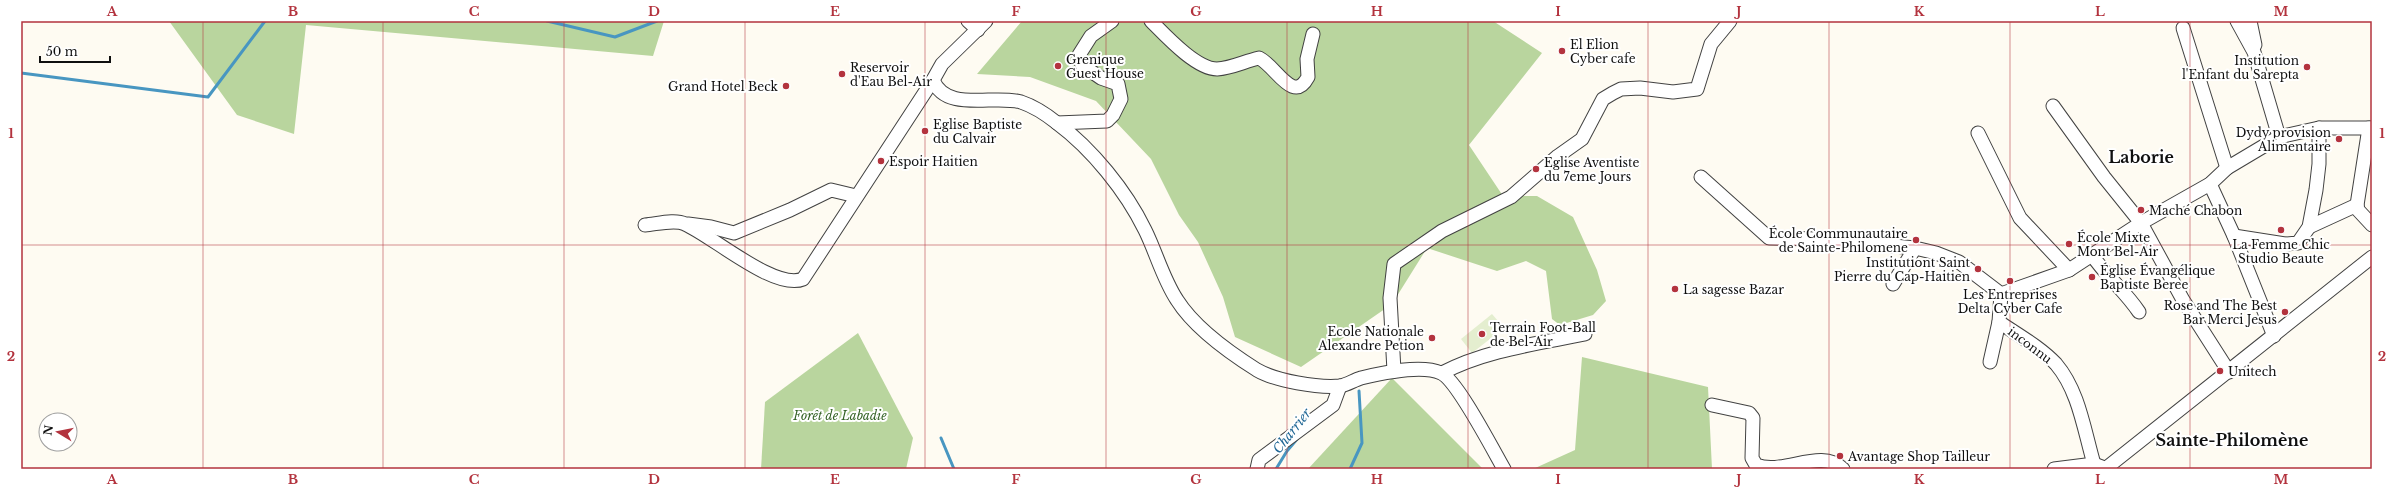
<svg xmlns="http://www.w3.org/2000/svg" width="2393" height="490" viewBox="0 0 2393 490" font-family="'Libre Baskerville',serif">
	<rect width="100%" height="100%" fill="#fefbf2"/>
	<!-- forest -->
	<g fill="#b9d59e">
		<polygon points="169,21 664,21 653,56 306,25 294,134 237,115"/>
		<polygon points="1022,21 1493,21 1542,53 1469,145 1503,196 1537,196 1573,217 1597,270 1606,301 1593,315 1560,325 1552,319 1546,271 1526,261 1497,271 1427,248 1392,304 1301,367 1235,337 1223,297 1198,242 1179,215 1151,159 1096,101 1030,77 977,74"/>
		<polygon points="858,333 913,438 906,469 761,469 765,402"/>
		<polygon points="1582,357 1708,387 1712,469 1533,469 1575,450"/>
		<polygon points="1392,378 1483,469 1308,469"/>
	</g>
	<!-- pitch -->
	<polygon fill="#e4eecf" points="1492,314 1504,328 1472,353 1461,339"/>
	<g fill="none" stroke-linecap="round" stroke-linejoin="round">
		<!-- stream -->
		<g stroke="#4896c1" stroke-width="3">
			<polyline points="547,21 615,37 657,21"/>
			<polyline points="21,73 208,97 265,21"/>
			<polyline points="941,438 954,469"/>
			<polyline points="1276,469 1287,451 1298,438"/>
			<polyline points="1350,469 1362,443 1359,391"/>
		</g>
		<!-- minor casing -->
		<g stroke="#424242" stroke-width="15">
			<g id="minor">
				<polyline points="968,21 978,30"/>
				<path d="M986 21 942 64 933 80C946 113 994 94 1021 102 1033 106 1047 115 1057 123 1092 149 1126 191 1145 230 1156 252 1163 279 1177 300 1194 327 1230 353 1257 370 1276 381 1318 388 1340 386 1347 385 1354 380 1361 378 1382 373 1421 364 1441 373 1457 380 1493 450 1504 469"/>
				<path d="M1151 21C1165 35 1196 69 1217 69 1232 68 1245 61 1259 58 1276 66 1293 105 1308 77L1307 59 1313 34"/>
				<polyline points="2237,21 2254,52 2279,137"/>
				<polyline points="2250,21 2255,45"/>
				<polyline points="2183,28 2227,168"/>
				<polyline points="2053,106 2104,177 2141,223 2183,300 2229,372"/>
				<polyline points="1057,123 1107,121 1113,115 1121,99 1118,84 1101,78 1082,65 1079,55 1091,36 1112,21"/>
				<polyline points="2369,128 2357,205 2358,210 2372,225"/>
				<polyline points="1978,133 2020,218 2069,270"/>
				<polyline points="1701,177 1769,238 1820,239 1915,248 1936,253 1959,262 2001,294"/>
				<polyline points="2210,184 2234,236 2274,336"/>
				<polyline points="688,224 711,227 734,233 790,210 831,190 856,196"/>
				<path d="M645 225C657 224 675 219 685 224 711 235 775 291 803 279L933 80"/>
				<polyline points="2309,227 2357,205"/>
				<polyline points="2234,236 2285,244 2298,243 2309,227 2316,190 2319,164 2319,128"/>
				<path d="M2092 255C2106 276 2125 291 2139 312"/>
				<polyline points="1893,284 1915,248"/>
				<polyline points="2001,294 2069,270 2141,223 2210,184 2227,168 2279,137 2319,128 2372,128"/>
				<path d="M2001 294 1999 322C2018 335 2040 347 2056 364 2079 391 2084 430 2094 464"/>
				<polyline points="1990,362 1999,322"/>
				<polyline points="1394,371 1390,298 1394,264 1442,231 1511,197 1558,156 1582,139 1603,99 1613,93 1621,89 1640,88 1673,92 1697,89 1711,44 1730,21"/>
				<path d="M1442 373C1486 350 1536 344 1585 334"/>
				<path d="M1712 405 1749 413 1753 418 1752 458 1756 465C1783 476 1821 447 1843 469"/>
				<polyline points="1257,469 1259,460 1333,405 1340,386"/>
				<polyline points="2054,469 2094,464 2102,467"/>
				<polyline points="2105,469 2372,257"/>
			</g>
		</g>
		<!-- minor -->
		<use href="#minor" stroke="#fff" stroke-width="13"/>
	</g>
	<!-- grid -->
	<path fill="none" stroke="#b3333e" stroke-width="1" stroke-opacity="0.55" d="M203 21V469M383 21V469M564 21V469M745 21V469M925 21V469M1106 21V469M1287 21V469M1468 21V469M1648 21V469M1829 21V469M2010 21V469M2190 21V469M21 245H2372"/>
	<!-- markers -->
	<g fill="#b3333e" stroke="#fff" stroke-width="1.5">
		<circle cx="1562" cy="51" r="4"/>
		<circle cx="1058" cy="66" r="4"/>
		<circle cx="2307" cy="67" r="4"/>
		<circle cx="842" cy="74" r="4"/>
		<circle cx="786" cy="86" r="4"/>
		<circle cx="925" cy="131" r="4"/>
		<circle cx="2339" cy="139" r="4"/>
		<circle cx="881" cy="161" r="4"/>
		<circle cx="1536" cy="169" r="4"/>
		<circle cx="2141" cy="210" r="4"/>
		<circle cx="2281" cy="230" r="4"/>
		<circle cx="1916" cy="240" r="4"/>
		<circle cx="2069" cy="244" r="4"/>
		<circle cx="1978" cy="269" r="4"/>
		<circle cx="2092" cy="277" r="4"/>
		<circle cx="2010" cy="281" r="4"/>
		<circle cx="1675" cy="289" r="4"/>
		<circle cx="2285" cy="312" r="4"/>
		<circle cx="1482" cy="334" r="4"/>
		<circle cx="1432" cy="338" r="4"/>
		<circle cx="2220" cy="371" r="4"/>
		<circle cx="1840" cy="456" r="4"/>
	</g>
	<g text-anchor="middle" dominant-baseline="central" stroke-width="4" stroke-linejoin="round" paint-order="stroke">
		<!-- poi labels -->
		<g font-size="12" fill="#0f0f0f" stroke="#fff" text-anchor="start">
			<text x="1570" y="44">El Elion<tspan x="1570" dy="14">Cyber cafe</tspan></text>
			<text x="1066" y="59">Grenique<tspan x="1066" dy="14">Guest House</tspan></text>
			<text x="2299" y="60" text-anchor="end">Institution<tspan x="2299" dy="14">l'Enfant du Sarepta</tspan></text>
			<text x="850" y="67">Reservoir<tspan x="850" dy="14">d'Eau Bel-Air</tspan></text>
			<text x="778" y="86" text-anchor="end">Grand Hotel Beck</text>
			<text x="933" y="124">Eglise Baptiste<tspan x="933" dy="14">du Calvair</tspan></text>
			<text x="2331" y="132" text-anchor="end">Dydy provision<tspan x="2331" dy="14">Alimentaire</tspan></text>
			<text x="889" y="161">Espoir Haitien</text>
			<text x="1544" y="162">Eglise Aventiste<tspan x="1544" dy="14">du 7eme Jours</tspan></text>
			<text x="2149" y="210">Maché Chabon</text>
			<text x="1908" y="233" text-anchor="end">École Communautaire<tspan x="1908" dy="14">de Sainte-Philomene</tspan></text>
			<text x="2077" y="237">École Mixte<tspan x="2077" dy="14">Mont Bel-Air</tspan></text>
			<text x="2281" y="244" text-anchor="middle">La Femme Chic<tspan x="2281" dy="14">Studio Beaute</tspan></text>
			<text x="1970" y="262" text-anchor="end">Institutiont Saint<tspan x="1970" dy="14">Pierre du Cap-Haitien</tspan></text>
			<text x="2100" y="270">Église Évangélique<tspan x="2100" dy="14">Baptiste Beree</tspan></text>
			<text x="1683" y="289">La sagesse Bazar</text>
			<text x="2010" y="294" text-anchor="middle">Les Entreprises<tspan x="2010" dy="14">Delta Cyber Cafe</tspan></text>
			<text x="2277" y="305" text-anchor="end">Rose and The Best<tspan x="2277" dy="14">Bar Merci Jesus</tspan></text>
			<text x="1490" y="327">Terrain Foot-Ball<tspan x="1490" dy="14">de Bel-Air</tspan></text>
			<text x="1424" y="331" text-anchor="end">Ecole Nationale<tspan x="1424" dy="14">Alexandre Petion</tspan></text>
			<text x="2228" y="371">Unitech</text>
			<text x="1848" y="456">Avantage Shop Tailleur</text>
		</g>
		<!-- street labels -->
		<g font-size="12" fill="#0f0f0f" stroke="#fff">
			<text transform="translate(2030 345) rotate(37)">inconnu</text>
		</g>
		<!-- park labels -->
		<g font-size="12" font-style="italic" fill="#336124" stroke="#fff">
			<text x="840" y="415">Forêt de Labadie</text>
		</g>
		<!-- water labels -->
		<g font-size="13" font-style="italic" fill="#226896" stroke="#fff">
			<text transform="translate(1292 431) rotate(-52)">Charrier</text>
		</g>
		<!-- district labels -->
		<g font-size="16" font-weight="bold" fill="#0f0f0f" stroke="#fff">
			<text x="2141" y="157">Laborie</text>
			<text x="2232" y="440">Sainte-Philomène</text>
		</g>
	</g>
	<!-- border -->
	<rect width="2393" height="490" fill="none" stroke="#ffffff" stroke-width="44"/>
	<!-- north arrow -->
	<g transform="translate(58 432) rotate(280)"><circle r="19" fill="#ffffff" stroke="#9f9f9f"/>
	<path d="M0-3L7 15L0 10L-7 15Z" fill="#b3333e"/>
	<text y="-6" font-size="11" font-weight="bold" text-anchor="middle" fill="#0f0f0f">N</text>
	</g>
	<!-- scale -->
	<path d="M40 56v6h70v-6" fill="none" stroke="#0f0f0f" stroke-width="2"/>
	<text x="46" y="56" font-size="12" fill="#0f0f0f" stroke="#ffffff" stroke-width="3" paint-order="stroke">50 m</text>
	<rect x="22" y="22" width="2349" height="446" fill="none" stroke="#b3333e" stroke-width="1.5"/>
	<g font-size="13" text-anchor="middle" font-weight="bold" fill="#b3333e">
		<text x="112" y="16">A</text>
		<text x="293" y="16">B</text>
		<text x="474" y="16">C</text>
		<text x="654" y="16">D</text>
		<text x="835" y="16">E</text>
		<text x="1016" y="16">F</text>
		<text x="1196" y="16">G</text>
		<text x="1377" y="16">H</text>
		<text x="1558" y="16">I</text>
		<text x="1739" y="16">J</text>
		<text x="1919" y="16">K</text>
		<text x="2100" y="16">L</text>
		<text x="2281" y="16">M</text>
		<text x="11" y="138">1</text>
		<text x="2382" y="138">1</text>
		<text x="11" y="361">2</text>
		<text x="2382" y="361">2</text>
		<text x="112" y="484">A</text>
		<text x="293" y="484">B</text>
		<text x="474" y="484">C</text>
		<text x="654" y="484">D</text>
		<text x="835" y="484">E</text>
		<text x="1016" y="484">F</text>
		<text x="1196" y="484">G</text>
		<text x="1377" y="484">H</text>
		<text x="1558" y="484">I</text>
		<text x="1739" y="484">J</text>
		<text x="1919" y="484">K</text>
		<text x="2100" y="484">L</text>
		<text x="2281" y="484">M</text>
	</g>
</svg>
